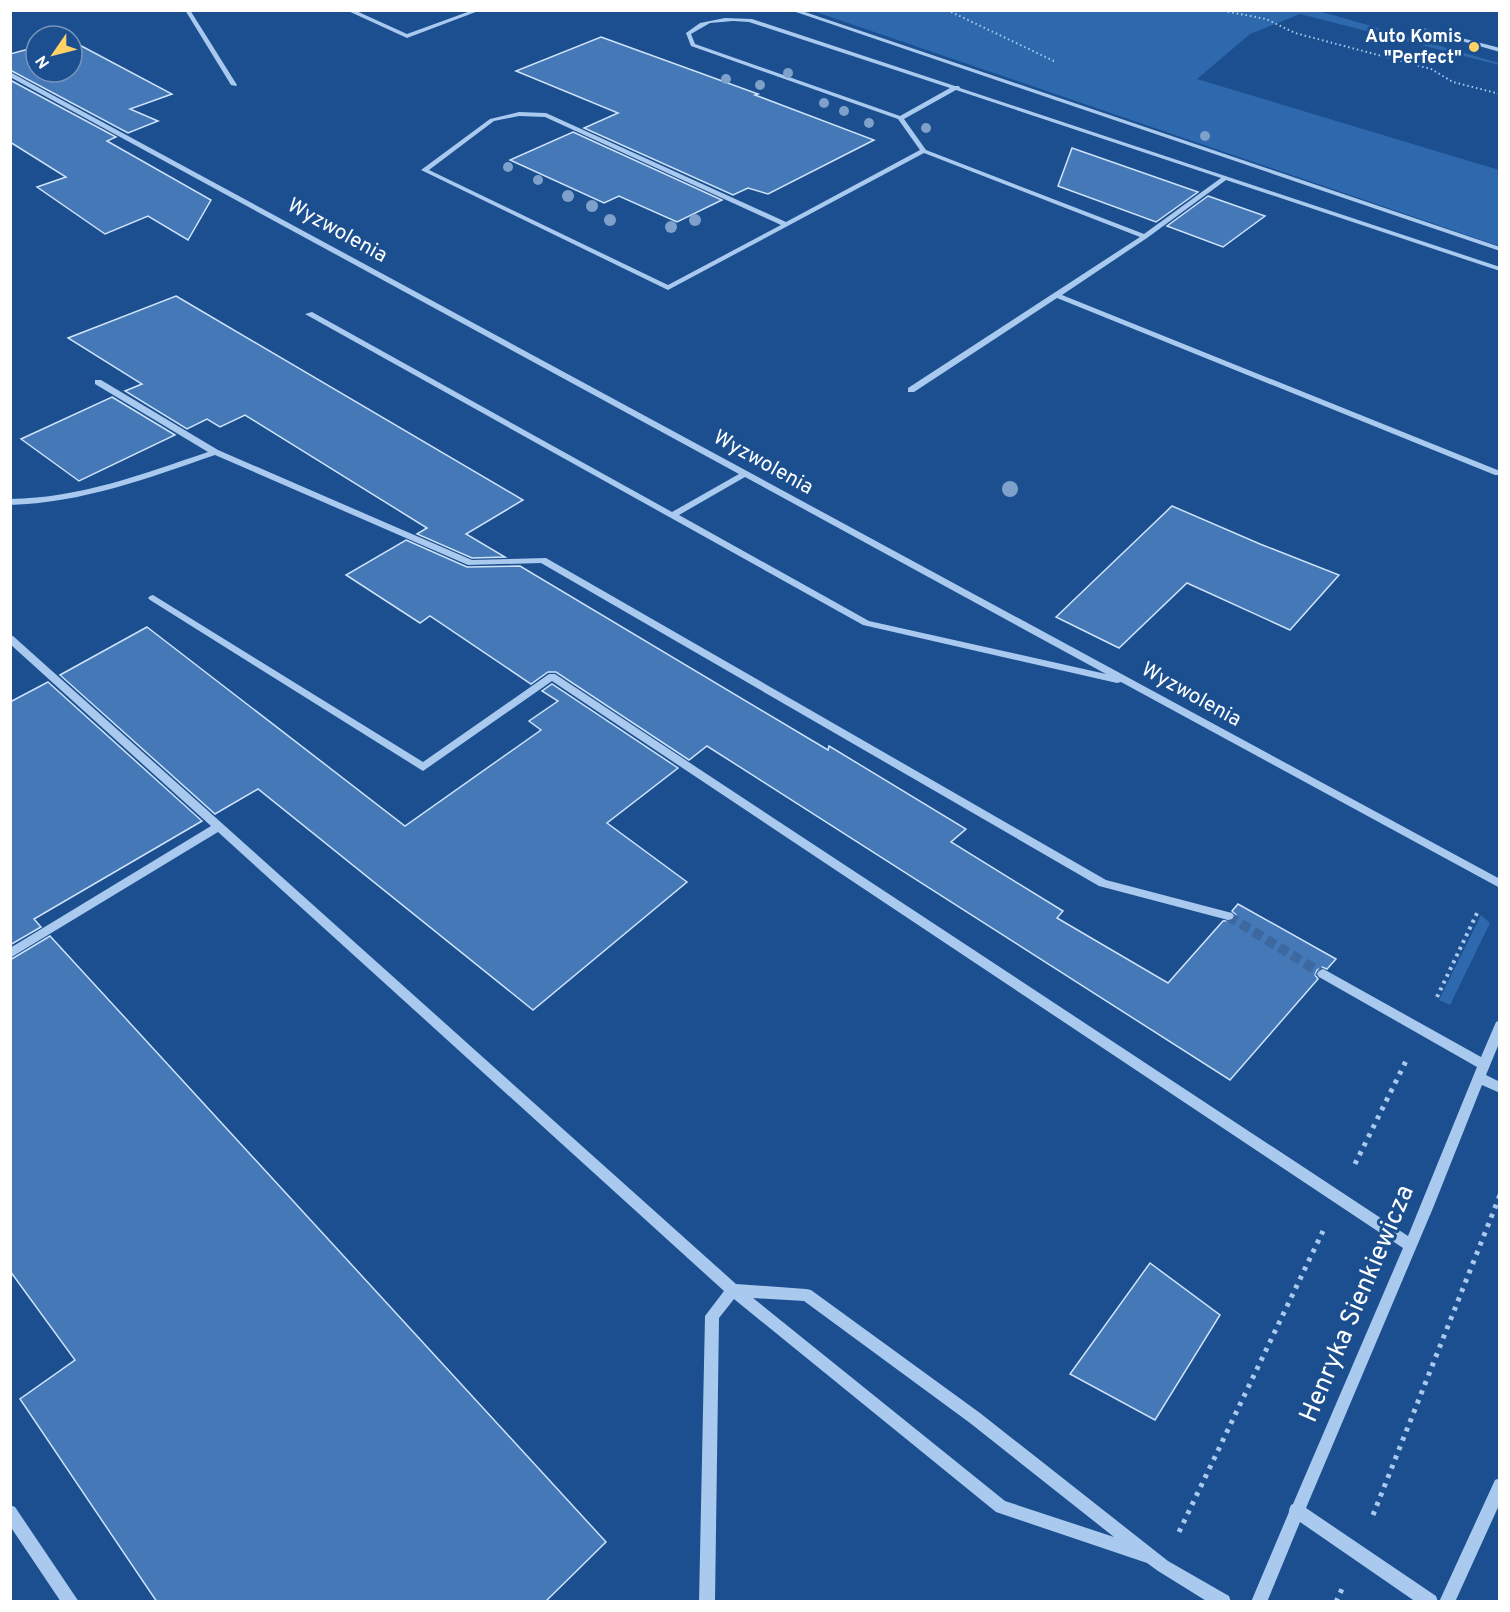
<svg xmlns="http://www.w3.org/2000/svg" width="1510" height="1612" viewBox="0 0 1510 1612" font-family="Overpass,sans-serif">
	<rect width="100%" height="100%" fill="#1b4f8f"/>
	<!-- green -->
	<g fill="#2e69ad">
		<polygon points="813,11 1319,11 1499,63 1499,65 1300,14 1250,34 1197,79 1499,170 1499,246"/>
		<polygon points="1481,915 1490,923 1450,1005 1439,1000"/>
	</g>
	<!-- building -->
	<g fill="#4478b7" stroke="#cfe3fa" stroke-width="1.5">
		<polygon points="601,37 758,94 755,95 874,140 768,194 748,188 733,195 584,128 618,113 516,71"/>
		<polygon points="72,41 172,94 130,109 158,121 128,133 10,70 10,54 36,47 36,72 72,72"/>
		<polygon points="10,80 116,137 107,141 211,200 188,240 148,216 105,234 37,187 66,177 10,142"/>
		<polygon points="573,132 722,200 677,222 619,196 604,203 510,160"/>
		<polygon points="1072,148 1198,192 1156,222 1058,186"/>
		<polygon points="1208,196 1265,216 1223,247 1167,226"/>
		<polygon points="176,296 523,500 466,534 505,557 472,558 417,534 427,528 245,415 220,427 207,419 187,429 125,391 142,384 68,338"/>
		<polygon points="112,397 175,435 79,481 21,439"/>
		<polygon points="1172,506 1260,544 1339,575 1290,630 1187,583 1119,648 1056,617"/>
		<polygon points="406,540 467,567 520,566 828,750 829,746 966,829 951,842 1063,911 1057,918 1168,983 1223,921 1234,920 1236,915 1232,911 1238,904 1336,959 1327,969 1322,967 1317,970 1315,975 1318,979 1230,1080 707,746 689,760 556,672 548,672 531,684 430,616 420,623 346,575"/>
		<polygon points="147,627 405,826 541,730 529,721 558,701 542,691 552,684 678,768 607,823 687,882 533,1010 258,789 215,814 60,675"/>
		<polygon points="48,682 202,821 34,919 41,927 10,945 10,702"/>
		<polygon points="50,936 606,1542 545,1602 157,1602 20,1399 75,1360 10,1271 10,960"/>
		<polygon points="1150,1263 1220,1315 1155,1420 1070,1374"/>
	</g>
	<g fill="none" stroke-linecap="round" stroke-linejoin="round">
		<!-- minor-tunnel -->
		<polyline stroke="#3d69a0" stroke-width="10" stroke-dasharray="10 5" stroke-linecap="butt" points="1228,916 1323,974"/>
		<!-- path-far2 -->
		<g stroke="#a9c9ee" stroke-width="2" stroke-dasharray="1.5 3" stroke-linecap="butt">
			<polyline points="947,10 1056,62"/>
			<polyline points="1219,10 1266,19 1295,33 1431,69 1453,82 1500,94"/>
		</g>
		<!-- path-far1 -->
		<polyline stroke="#a9c9ee" stroke-width="4" stroke-dasharray="3 4.5" stroke-linecap="butt" points="1437,997 1479,909"/>
		<!-- path -->
		<g stroke="#a9c9ee" stroke-width="5" stroke-dasharray="4 6" stroke-linecap="butt">
			<polyline points="1355,1164 1406,1061"/>
			<polyline points="1373,1515 1500,1195"/>
			<polyline points="1179,1532 1323,1231"/>
			<polyline points="1336,1602 1342,1589"/>
		</g>
		<!-- minor -->
		<g fill="#a9c9ee" fill-rule="evenodd">
			<polygon points="185,10 190,10 237,85 236,86 231,85"/>
			<polygon points="346,10 354,10 407,34 473,10 481,10 407,38"/>
			<polygon points="790,10 799,10 1500,247 1500,251"/>
			<path d="M725 18 752 19 955 86H959L960 88 1500 267V271L1226 180 1147 238 1062 295 1500 471V475H1495L1057 298 914 392H908V388L1140 237 924 153 668 290 421 170 490 119 519 112 546 113 786 222 920 150 898 119 691 46 686 33 700 23ZM733 21 749 22 950 88 900 116 695 44 691 34 710 23ZM956 90 1221 178 1144 234 926 150 904 119ZM519 116 545 117 781 225 668 285 429 170 494 121Z"/>
			<polygon points="1423,28 1500,48 1500,52 1423,30"/>
			<path d="M10 72 1500 879V888L1121 682 1117 683 863 625 305 314 312 312 672 512 739 474 10 77ZM745 477 1106 674 869 621 679 515Z"/>
			<path d="M95 380H101L218 450 472 560 546 558 1106 880 1228 912 1232 913 1234 916 1232 919 1228 920 1099 886 541 563 468 565 215 455C148 478 82 503 10 505V499C81 498 142 474 208 452L95 384Z"/>
			<polygon points="153,595 423,762 549,674 555,674 1408,1236 1477,1067 1319,977 1317,974 1319,971 1323,969 1327,971 1481,1057 1496,1022 1500,1020 1500,1041 1486,1075 1500,1082 1500,1093 1482,1085 1433,1208 1306,1508 1436,1596 1438,1602 1416,1602 1300,1522 1267,1602 1251,1602 1289,1512 1289,1510 1291,1505 1293,1504 1403,1248 552,681 423,771 150,600 148,598 150,596"/>
			<path d="M10 635 13 636 736 1284 806 1289 811 1290 980 1413 1168 1561 1229 1596 1231 1602H1208L1158 1571 1147 1563 996 1512 734 1299 719 1318 715 1602H699L705 1316 724 1291 218 832 10 958V948L211 826 10 644ZM753 1298 804 1301 970 1423 1114 1537 1005 1501Z"/>
			<polygon points="1500,1478 1500,1503 1455,1602 1439,1602 1495,1480"/>
			<polygon points="10,1505 15,1507 79,1602 61,1602 10,1526"/>
		</g>
	</g>
	<!-- trees -->
	<g fill="#7ea0ca">
		<circle cx="788" cy="73" r="5"/>
		<circle cx="726" cy="79" r="5"/>
		<circle cx="760" cy="85" r="5"/>
		<circle cx="824" cy="103" r="5"/>
		<circle cx="844" cy="111" r="5"/>
		<circle cx="869" cy="123" r="5"/>
		<circle cx="926" cy="128" r="5"/>
		<circle cx="1205" cy="136" r="5"/>
		<circle cx="508" cy="167" r="5"/>
		<circle cx="538" cy="180" r="5"/>
		<circle cx="568" cy="196" r="6"/>
		<circle cx="592" cy="206" r="6"/>
		<circle cx="610" cy="220" r="6"/>
		<circle cx="695" cy="220" r="6"/>
		<circle cx="671" cy="227" r="6"/>
		<circle cx="1010" cy="489" r="8"/>
	</g>
	<!-- markers -->
	<circle fill="#ffd166" stroke="#1b4f8f" stroke-width="2" cx="1474" cy="47" r="6"/>
	<g text-anchor="middle" dominant-baseline="central" stroke-width="6" stroke-linejoin="round" paint-order="stroke">
		<!-- far-poi labels -->
		<g font-size="18" font-weight="bold" fill="#fff" stroke="#1b4f8f" text-anchor="end">
			<text x="1462" y="37">Auto Komis<tspan x="1462" dy="21">"Perfect"</tspan></text>
		</g>
		<!-- street labels -->
		<g font-size="21" fill="#fff" stroke="#1b4f8f">
			<text transform="translate(337 231) rotate(29)">Wyzwolenia</text>
			<text transform="translate(763 463) rotate(29)">Wyzwolenia</text>
			<text transform="translate(1191 695) rotate(29)">Wyzwolenia</text>
		</g>
		<!-- near-street labels -->
		<g font-size="26" fill="#fff" stroke="#1b4f8f">
			<text transform="translate(1358 1304) rotate(-67)">Henryka Sienkiewicza</text>
		</g>
	</g>
	<!-- border -->
	<rect width="1510" height="1612" fill="none" stroke="#ffffff" stroke-width="24"/>
	<!-- north arrow -->
	<g transform="translate(54 54) rotate(235)"><circle r="28" fill="#1b4f8f" stroke="#7695bc" stroke-width="1.5"/>
	<path d="M0-4.5L10 22L0 15L-10 22Z" fill="#ffd166"/>
	<text y="-9" font-size="16" font-weight="bold" text-anchor="middle" fill="#ffffff">N</text>
	</g>
</svg>
